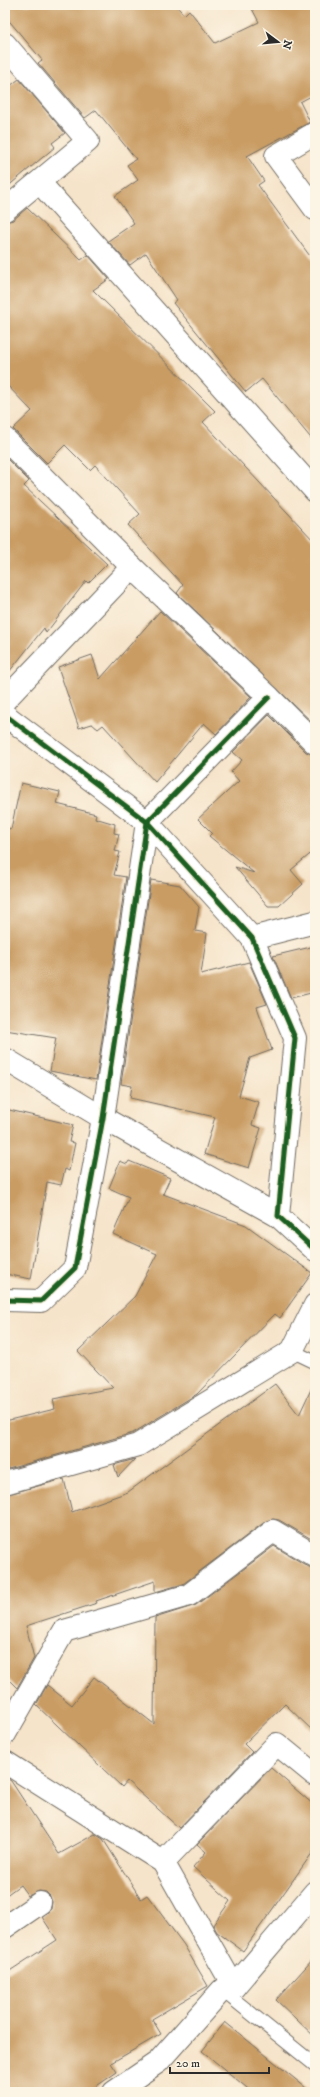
<svg xmlns="http://www.w3.org/2000/svg" width="320" height="2097" viewBox="0 0 320 2097" font-family="'IM FELL DW Pica',serif">
	<rect width="100%" height="100%" fill="#fcf5e5"/>
	<filter id="ink" filterUnits="userSpaceOnUse"><feTurbulence type="fractalNoise" baseFrequency=".025" numOctaves="2"/><feDisplacementMap in="SourceGraphic" scale="8" xChannelSelector="R" yChannelSelector="G"/><feConvolveMatrix kernelMatrix="1 2 1 2 8 2 1 2 1" color-interpolation-filters="sRGB"/></filter>
	<filter id="wash" filterUnits="userSpaceOnUse"><feTurbulence type="fractalNoise" baseFrequency=".012" numOctaves="4" result="noise"/><feDisplacementMap in="SourceGraphic" scale="16" xChannelSelector="R" yChannelSelector="G"/><feGaussianBlur stdDeviation="0.9" result="paint"/><feColorMatrix in="noise" values="0 0 0 0 0 0 0 0 0 0 0 0 0 0 0 0 0 1.4 0 .05"/><feComposite in="paint" operator="in"/></filter>
	<g filter="url(#wash)">
		<rect width="100%" height="100%" fill="#f6e4ca"/>
		<g id="blocks">
			<!-- building -->
			<g fill="#c99c63">
				<polygon points="5,5 176,5 184,15 189,10 215,43 259,22 250,5 315,5 315,94 300,102 310,122 247,156 264,181 258,185 315,263 315,443 262,379 246,392 241,386 173,303 177,300 146,253 130,265 108,241 134,223 115,196 138,180 127,165 136,159 96,110 85,118 38,63 42,60 5,16"/>
				<polygon points="19,79 65,133 52,143 55,147 6,188 9,191 5,194 5,90"/>
				<polygon points="27,208 81,260 88,255 109,279 93,290 215,411 203,422 315,542 315,725 177,593 183,585 128,525 140,514 95,465 90,470 65,445 47,463 13,429 32,411 5,383 5,222 13,220"/>
				<polygon points="5,457 29,481 24,486 107,564 88,583 86,581 46,633 44,628 5,677"/>
				<polygon points="160,611 251,697 216,734 204,723 155,782 103,725 98,729 92,724 79,728 58,667 92,655 100,679"/>
				<polygon points="269,715 306,752 315,755 315,850 291,870 303,884 279,906 268,906 235,867 254,873 209,836 212,833 198,819 239,781 231,772 242,760 233,752"/>
				<polygon points="21,783 60,792 57,804 96,814 95,818 115,824 114,833 119,834 115,851 120,852 114,875 126,877 96,1080 50,1071 56,1038 5,1030 5,828 11,829"/>
				<polygon points="151,880 180,885 199,907 195,931 207,933 201,974 249,962 267,1004 257,1007 272,1050 250,1058 239,1096 259,1102 252,1125 261,1128 249,1168 204,1154 215,1117 130,1098 132,1086 121,1084"/>
				<polygon points="315,946 315,992 291,998 273,956"/>
				<polygon points="5,1109 73,1125 69,1142 75,1143 69,1171 65,1169 61,1185 47,1182 31,1279 5,1274"/>
				<polygon points="120,1161 127,1164 129,1161 170,1178 163,1194 246,1225 312,1273 280,1318 275,1314 197,1394 133,1433 5,1470 5,1421 55,1409 53,1399 113,1388 78,1351 135,1296 157,1254 113,1234 129,1197 109,1188"/>
				<polygon points="315,1381 315,1541 279,1520 273,1519 266,1521 183,1584 155,1592 155,1581 96,1601 97,1603 26,1626 34,1658 17,1688 5,1676 5,1495 64,1479 72,1512 128,1492 275,1384 299,1415"/>
				<polygon points="135,1459 118,1477 114,1465"/>
				<polygon points="274,1546 309,1567 315,1568 315,1733 285,1704 244,1744 252,1752 179,1828 127,1781 122,1787 36,1705 47,1685 72,1705 94,1677 154,1724 155,1618 196,1605"/>
				<polygon points="271,1768 315,1806 315,1849 243,1951 217,1932 213,1925 230,1901 193,1867 206,1852 197,1844"/>
				<polygon points="5,1777 11,1781 59,1854 95,1834 103,1839 141,1899 147,1895 184,1945 208,1986 152,2019 161,2034 111,2063 117,2072 88,2092 5,2092 5,1974 57,1940 42,1917 51,1909 52,1902 50,1896 46,1892 39,1891 28,1896 20,1885 5,1896"/>
				<polygon points="315,1957 315,2037 276,2000"/>
				<polygon points="225,2022 311,2092 252,2092 202,2051"/>
			</g>
		</g>
	</g>
	<g filter="url(#ink)">
		<use href="#blocks" fill-opacity="0" stroke="#726c63" stroke-width="1"/>
		<g fill="none" stroke-linecap="round" stroke-linejoin="round">
			<!-- lane casing -->
			<g stroke="#726c63" stroke-width="15">
				<g id="lane">
					<polyline points="292,1351 315,1362"/>
					<polyline points="222,1990 315,2065"/>
				</g>
			</g>
			<!-- street casing -->
			<g stroke="#726c63" stroke-width="24">
				<g id="street">
					<polyline points="5,44 88,141 5,210"/>
					<polyline points="315,133 276,156 315,209"/>
					<polyline points="40,183 315,491"/>
					<polyline points="5,439 132,567 269,697 315,743"/>
					<polyline points="5,700 132,567"/>
					<polyline points="5,715 147,822 252,938 295,1038 278,1216 315,1250"/>
					<polyline points="252,938 315,922"/>
					<polyline points="5,1059 103,1118 278,1216"/>
					<polyline points="5,1300 41,1301 75,1268 103,1118 147,822 269,697"/>
					<polyline points="5,1483 138,1445 292,1351 315,1305"/>
					<polyline points="5,1734 64,1631 189,1595 273,1531 315,1556"/>
					<polyline points="5,1762 163,1862 234,1987"/>
					<polyline points="163,1862 277,1744 315,1775"/>
					<polyline points="5,1927 40,1903"/>
					<polyline points="114,2092 158,2062 222,1990 234,1987 315,1892"/>
				</g>
			</g>
			<!-- lane -->
			<use href="#lane" stroke="#fff" stroke-width="13"/>
			<!-- street -->
			<use href="#street" stroke="#fff" stroke-width="22"/>
			<!-- cycleway casing -->
			<g stroke="#fcf5e5" stroke-width="8">
				<g id="cycleway">
					<polyline points="5,715 147,822 252,938 295,1038 278,1216 315,1250"/>
					<polyline points="5,1300 41,1301 75,1268 103,1118 147,822 269,697"/>
				</g>
			</g>
			<!-- cycleway -->
			<use href="#cycleway" stroke="#1b5e20" stroke-width="5"/>
		</g>
	</g>
	<!-- margin -->
	<rect width="320" height="2097" fill="none" stroke="#fcf5e5" stroke-width="20"/>
	<!-- north arrow -->
	<g transform="translate(278 42) rotate(106)" stroke="#fcf5e5" stroke-width="3" paint-order="stroke">
	<path d="M0-3L7 15L0 10L-7 15Z" fill="#2b2b2b"/>
	<text y="-6" font-size="11" font-weight="bold" text-anchor="middle" fill="#2b2b2b">N</text>
	</g>
	<!-- scale -->
	<path d="M170 2067v6h99v-6" fill="none" stroke="#2b2b2b" stroke-width="2"/>
	<text x="176" y="2067" font-size="12" fill="#2b2b2b" stroke="#fcf5e5" stroke-width="3" paint-order="stroke">20 m</text>
</svg>
